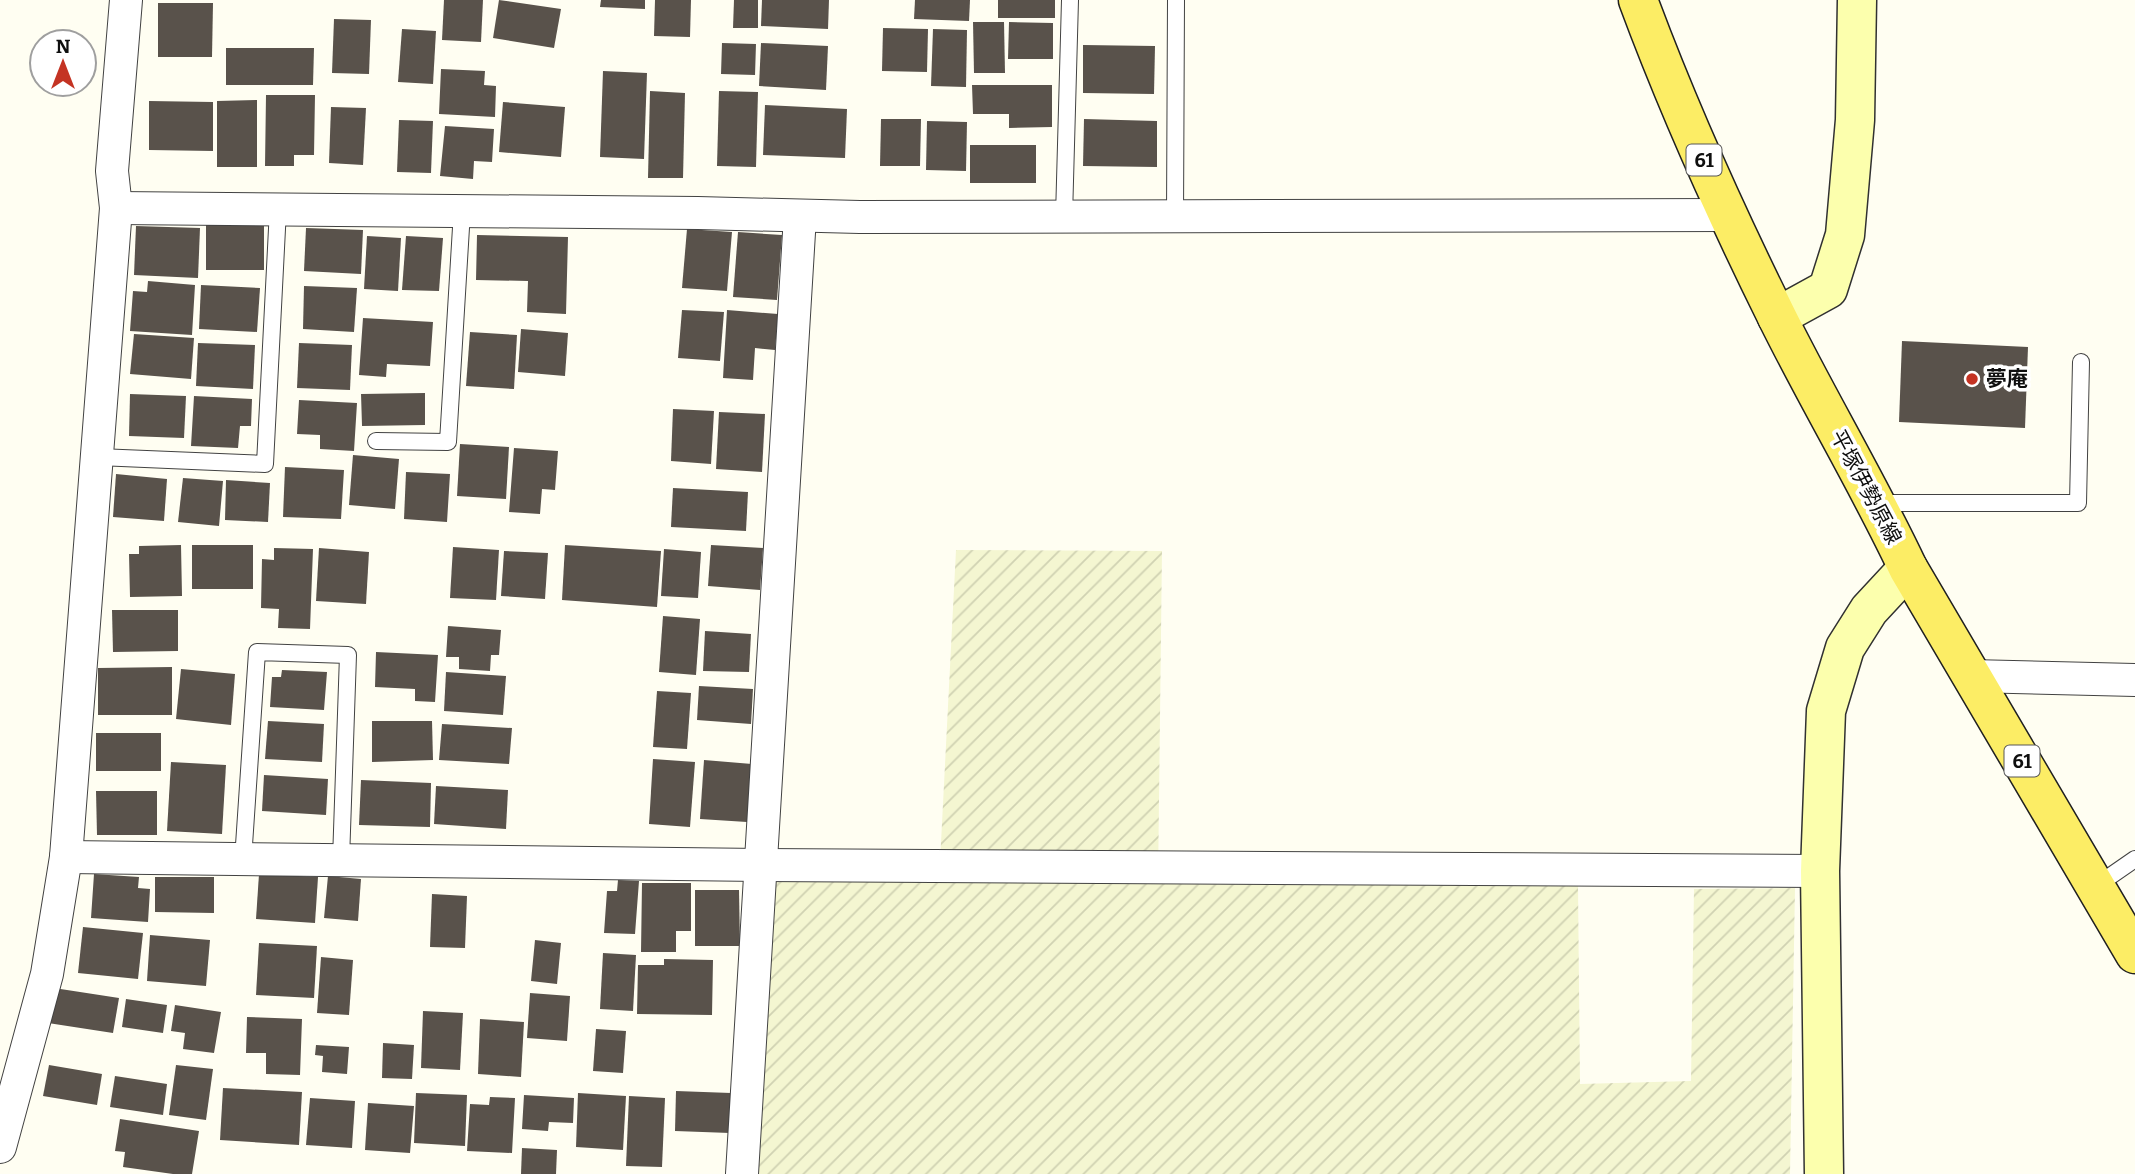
<svg xmlns="http://www.w3.org/2000/svg" width="2135" height="1174" viewBox="0 0 2135 1174" font-family="Bitter,'Noto Sans JP',serif">
	<defs>
		<pattern id="farmland-furrows" width="10" height="10" patternUnits="userSpaceOnUse" patternTransform="scale(1.75)"><rect width="10" height="10" fill="#f4f6d1"/><path d="M-1 1l2-2M0 10L10 0M9 11l2-2" fill="none" stroke="#d0d2b2"/></pattern>
	</defs>
	<rect width="100%" height="100%" fill="#fffef2"/>
	<!-- farmland -->
	<polygon fill="url(#farmland-furrows)" points="956,550 1162,551 1158,884 1578,886 1580,1084 1691,1081 1694,889 1795,888 1790,1174 756,1174 776,879 939,882"/>
	<!-- building -->
	<g fill="#59524b">
		<polygon points="444,0 483,0 481,42 442,40"/>
		<polygon points="499,0 561,9 554,48 493,38"/>
		<polygon points="601,0 645,0 645,9 600,7"/>
		<polygon points="655,0 691,0 690,37 654,36"/>
		<polygon points="734,0 758,0 758,28 733,28"/>
		<polygon points="762,0 829,0 828,29 761,26"/>
		<polygon points="915,0 970,0 969,21 914,19"/>
		<rect x="998" y="0" width="57" height="18"/>
		<polygon points="158,3 213,3 212,57 158,57"/>
		<polygon points="334,19 371,20 369,74 332,73"/>
		<polygon points="973,22 1004,22 1005,73 974,73"/>
		<polygon points="1009,22 1053,23 1053,59 1008,59"/>
		<polygon points="883,28 928,29 927,72 882,71"/>
		<polygon points="402,29 436,31 433,84 398,82"/>
		<polygon points="933,29 967,30 966,87 931,86"/>
		<polygon points="722,43 756,44 755,75 721,74"/>
		<polygon points="761,43 828,46 826,90 759,86"/>
		<polygon points="1083,45 1155,46 1154,94 1083,93"/>
		<polygon points="226,48 314,48 313,85 226,85"/>
		<polygon points="441,69 485,71 484,85 496,86 495,117 439,114"/>
		<polygon points="603,71 647,73 644,159 600,157"/>
		<polygon points="972,85 1052,85 1052,127 1009,128 1009,114 973,114"/>
		<polygon points="650,91 685,93 683,178 648,178"/>
		<polygon points="719,91 758,92 756,167 717,166"/>
		<polygon points="266,95 315,95 314,155 294,155 294,166 265,166"/>
		<polygon points="257,100 257,167 217,167 217,101"/>
		<polygon points="149,101 213,102 213,151 149,150"/>
		<polygon points="503,102 565,107 561,157 499,152"/>
		<polygon points="765,105 847,109 845,158 763,155"/>
		<polygon points="331,107 366,108 363,165 329,163"/>
		<polygon points="881,119 921,119 920,166 880,166"/>
		<polygon points="1084,119 1157,121 1157,167 1083,166"/>
		<polygon points="399,120 433,121 431,173 397,172"/>
		<polygon points="927,121 967,122 966,171 926,170"/>
		<polygon points="445,126 494,129 492,162 474,161 473,179 440,176"/>
		<rect x="970" y="145" width="66" height="38"/>
		<rect x="206" y="224" width="58" height="46"/>
		<polygon points="136,226 200,228 198,278 134,275"/>
		<polygon points="306,228 363,230 361,274 304,271"/>
		<polygon points="687,229 732,232 727,291 682,288"/>
		<polygon points="738,232 782,235 777,300 733,297"/>
		<polygon points="477,235 568,237 566,314 527,312 528,281 476,280"/>
		<polygon points="367,236 401,238 398,291 364,289"/>
		<polygon points="406,236 443,238 439,291 402,290"/>
		<polygon points="148,281 195,285 192,335 130,331 133,291 147,292"/>
		<polygon points="201,285 260,288 257,332 199,329"/>
		<polygon points="304,286 357,288 354,332 303,329"/>
		<polygon points="682,310 724,312 720,361 678,358"/>
		<polygon points="727,310 778,314 775,350 755,348 753,380 723,378"/>
		<polygon points="363,318 433,322 430,366 387,364 386,377 359,375"/>
		<polygon points="521,329 568,333 565,376 518,372"/>
		<polygon points="470,332 517,335 514,389 466,386"/>
		<polygon points="134,334 194,338 191,379 130,374"/>
		<polygon points="1902,341 2028,347 2025,428 1899,422"/>
		<polygon points="198,343 255,345 253,389 196,386"/>
		<polygon points="299,343 352,345 350,390 297,388"/>
		<polygon points="425,393 425,425 362,426 361,394"/>
		<polygon points="130,394 186,396 184,438 129,436"/>
		<polygon points="194,396 252,399 251,426 240,426 238,448 191,446"/>
		<polygon points="299,400 357,403 354,451 320,449 320,435 297,434"/>
		<polygon points="673,409 714,411 711,464 671,461"/>
		<polygon points="719,412 765,414 762,472 716,469"/>
		<polygon points="460,444 509,447 506,499 457,496"/>
		<polygon points="514,448 558,451 555,490 542,489 540,514 509,512"/>
		<polygon points="353,455 399,459 395,509 349,505"/>
		<polygon points="285,467 344,470 341,519 283,517"/>
		<polygon points="406,472 450,474 447,522 404,519"/>
		<polygon points="116,474 167,479 164,521 113,517"/>
		<polygon points="183,478 223,481 219,526 178,522"/>
		<polygon points="226,480 270,483 268,522 225,520"/>
		<polygon points="673,488 748,492 746,531 671,527"/>
		<polygon points="181,545 182,596 130,597 129,554 139,554 139,546"/>
		<rect x="192" y="545" width="61" height="44"/>
		<polygon points="565,545 661,551 657,607 562,600"/>
		<polygon points="711,545 763,548 760,590 708,586"/>
		<polygon points="453,547 499,550 496,600 450,598"/>
		<polygon points="274,548 313,549 310,629 278,628 279,609 261,608 262,559 274,560"/>
		<polygon points="319,548 369,552 366,604 316,601"/>
		<polygon points="664,549 701,552 698,598 661,596"/>
		<polygon points="504,551 548,553 545,599 501,596"/>
		<polygon points="112,610 178,610 178,651 113,652"/>
		<polygon points="663,616 700,619 696,675 659,672"/>
		<polygon points="448,626 501,630 499,655 491,655 490,671 459,669 459,657 446,657"/>
		<polygon points="705,631 751,634 749,672 703,671"/>
		<polygon points="376,652 438,655 435,702 415,701 415,689 375,687"/>
		<polygon points="172,667 172,715 98,715 98,668"/>
		<polygon points="181,669 235,674 231,725 176,719"/>
		<polygon points="282,670 327,672 324,710 270,707 272,677 281,677"/>
		<polygon points="446,672 506,676 503,715 444,711"/>
		<polygon points="699,686 753,689 751,724 697,720"/>
		<polygon points="657,691 691,693 687,749 653,747"/>
		<polygon points="268,721 324,724 322,762 265,759"/>
		<polygon points="372,721 432,721 433,760 372,762"/>
		<polygon points="442,724 512,728 509,764 439,760"/>
		<rect x="96" y="733" width="65" height="38"/>
		<polygon points="653,759 695,762 690,827 649,824"/>
		<polygon points="704,760 752,764 747,822 700,819"/>
		<polygon points="171,762 226,765 222,834 167,831"/>
		<polygon points="264,775 328,779 326,815 262,811"/>
		<polygon points="361,780 431,783 430,827 359,825"/>
		<polygon points="436,786 508,790 506,829 434,824"/>
		<polygon points="96,791 157,791 157,835 97,835"/>
		<polygon points="94,874 139,877 138,888 150,889 148,922 91,918"/>
		<polygon points="259,874 318,877 315,923 256,919"/>
		<polygon points="328,876 361,879 358,921 324,918"/>
		<polygon points="155,877 214,877 214,913 155,912"/>
		<polygon points="618,880 639,881 635,934 604,933 607,891 617,891"/>
		<polygon points="642,883 691,883 691,931 676,931 676,952 641,952"/>
		<polygon points="695,890 739,890 740,946 695,946"/>
		<polygon points="432,894 467,896 465,948 430,947"/>
		<polygon points="83,927 143,933 138,979 78,973"/>
		<polygon points="150,935 210,940 206,986 147,981"/>
		<polygon points="535,940 561,943 557,984 531,981"/>
		<polygon points="259,943 317,946 314,998 256,995"/>
		<polygon points="603,953 636,955 633,1011 600,1009"/>
		<polygon points="321,957 353,960 349,1015 317,1013"/>
		<polygon points="664,959 713,960 712,1015 637,1014 638,965 664,965"/>
		<polygon points="54,988 119,998 113,1033 48,1023"/>
		<polygon points="530,993 570,996 567,1041 527,1038"/>
		<polygon points="126,999 167,1005 163,1033 122,1027"/>
		<polygon points="175,1005 221,1012 214,1053 183,1049 185,1033 171,1031"/>
		<polygon points="423,1011 463,1013 460,1070 421,1068"/>
		<polygon points="247,1017 302,1019 300,1075 266,1074 266,1053 246,1053"/>
		<polygon points="480,1019 524,1022 521,1077 478,1074"/>
		<polygon points="596,1029 626,1031 623,1073 593,1071"/>
		<polygon points="383,1043 414,1045 412,1079 382,1078"/>
		<polygon points="316,1045 349,1047 347,1074 322,1072 323,1056 315,1055"/>
		<polygon points="49,1065 102,1074 97,1105 43,1096"/>
		<polygon points="176,1065 213,1069 206,1120 169,1115"/>
		<polygon points="115,1076 167,1084 163,1115 110,1107"/>
		<polygon points="223,1088 302,1092 299,1145 220,1140"/>
		<polygon points="676,1091 731,1093 730,1133 675,1131"/>
		<polygon points="416,1093 467,1095 465,1146 414,1143"/>
		<polygon points="578,1093 626,1096 623,1150 576,1147"/>
		<polygon points="524,1095 574,1098 573,1123 549,1122 548,1131 522,1129"/>
		<polygon points="629,1096 665,1098 662,1167 626,1166"/>
		<polygon points="490,1097 515,1098 512,1153 467,1151 470,1104 489,1105"/>
		<polygon points="310,1098 355,1101 352,1148 306,1145"/>
		<polygon points="368,1103 414,1106 410,1153 365,1150"/>
		<polygon points="120,1119 199,1131 192,1174 173,1174 123,1167 125,1152 115,1151"/>
		<polygon points="522,1148 557,1150 556,1174 521,1174"/>
	</g>
	<g fill="none" stroke-linecap="round" stroke-linejoin="round">
		<!-- lane casing -->
		<g stroke="#424242" stroke-width="18">
			<g id="lane">
				<polyline points="1064,217 1070,0"/>
				<polyline points="1175,217 1176,0"/>
				<polyline points="376,441 448,442 462,211"/>
				<polyline points="98,457 265,464 278,209"/>
				<polyline points="1878,503 2078,503 2081,362"/>
				<polyline points="243,860 257,652 348,655 341,860"/>
				<polyline points="2096,886 2135,859"/>
			</g>
		</g>
		<!-- street casing -->
		<g stroke="#424242" stroke-width="34">
			<g id="street">
				<polyline points="116,208 698,213 860,217 1728,215"/>
				<polyline points="1971,676 2135,680"/>
				<polyline points="66,857 761,865 1820,871"/>
				<polyline points="0,1147 47,974 66,857 116,208 112,171 126,0"/>
				<polyline points="742,1174 800,216"/>
			</g>
		</g>
		<!-- secondary casing -->
		<g stroke="#313131" stroke-width="41">
			<g id="secondary">
				<polyline points="1777,317 1828,289 1845,235 1855,120 1857,0"/>
				<polyline points="1824,1174 1820,871 1826,711 1845,648 1869,610 1908,568"/>
			</g>
		</g>
		<!-- primary casing -->
		<g stroke="#202020" stroke-width="41">
			<path id="primary" d="M1638 0C1678 108 1726 214 1777 317 1819 402 1868 483 1908 568L2135 954"/>
		</g>
		<!-- lane -->
		<use href="#lane" stroke="#fff" stroke-width="16"/>
		<!-- street -->
		<use href="#street" stroke="#fff" stroke-width="32"/>
		<!-- secondary -->
		<use href="#secondary" stroke="#fcffad" stroke-width="38"/>
		<!-- primary -->
		<use href="#primary" stroke="#fced65" stroke-width="38"/>
	</g>
	<!-- markers -->
	<circle fill="#c43323" stroke="#fff" stroke-width="2.5" cx="1972" cy="379" r="7"/>
	<g text-anchor="middle" dominant-baseline="central" stroke-width="7" stroke-linejoin="round" paint-order="stroke">
		<!-- shield labels -->
		<g fill="#fff" stroke="#575757" stroke-width="2">
			<rect x="1686.5" y="144.5" width="35" height="31" rx="5"/>
			<rect x="2004.5" y="745.5" width="35" height="31" rx="5"/>
		</g>
		<g font-size="19" font-weight="bold" fill="#0f0f0f">
			<text x="1704" y="160">61</text>
			<text x="2022" y="761">61</text>
		</g>
		<!-- poi labels -->
		<g font-size="21" font-weight="bold" fill="#0f0f0f" stroke="#fff" text-anchor="start">
			<text x="1986" y="379">夢庵</text>
		</g>
		<!-- street labels -->
		<g font-size="21" fill="#0f0f0f" stroke="#fff">
			<text transform="translate(1866 487) rotate(62)">平塚伊勢原線</text>
		</g>
	</g>
	<!-- north arrow -->
	<g transform="translate(63 63)"><circle r="33" fill="#ffffff" stroke="#9f9f9f" stroke-width="2"/>
	<path d="M0-5L12 26L0 18L-12 26Z" fill="#c43323"/>
	<text y="-10" font-size="19" font-weight="bold" text-anchor="middle" fill="#0f0f0f">N</text>
	</g>
</svg>
